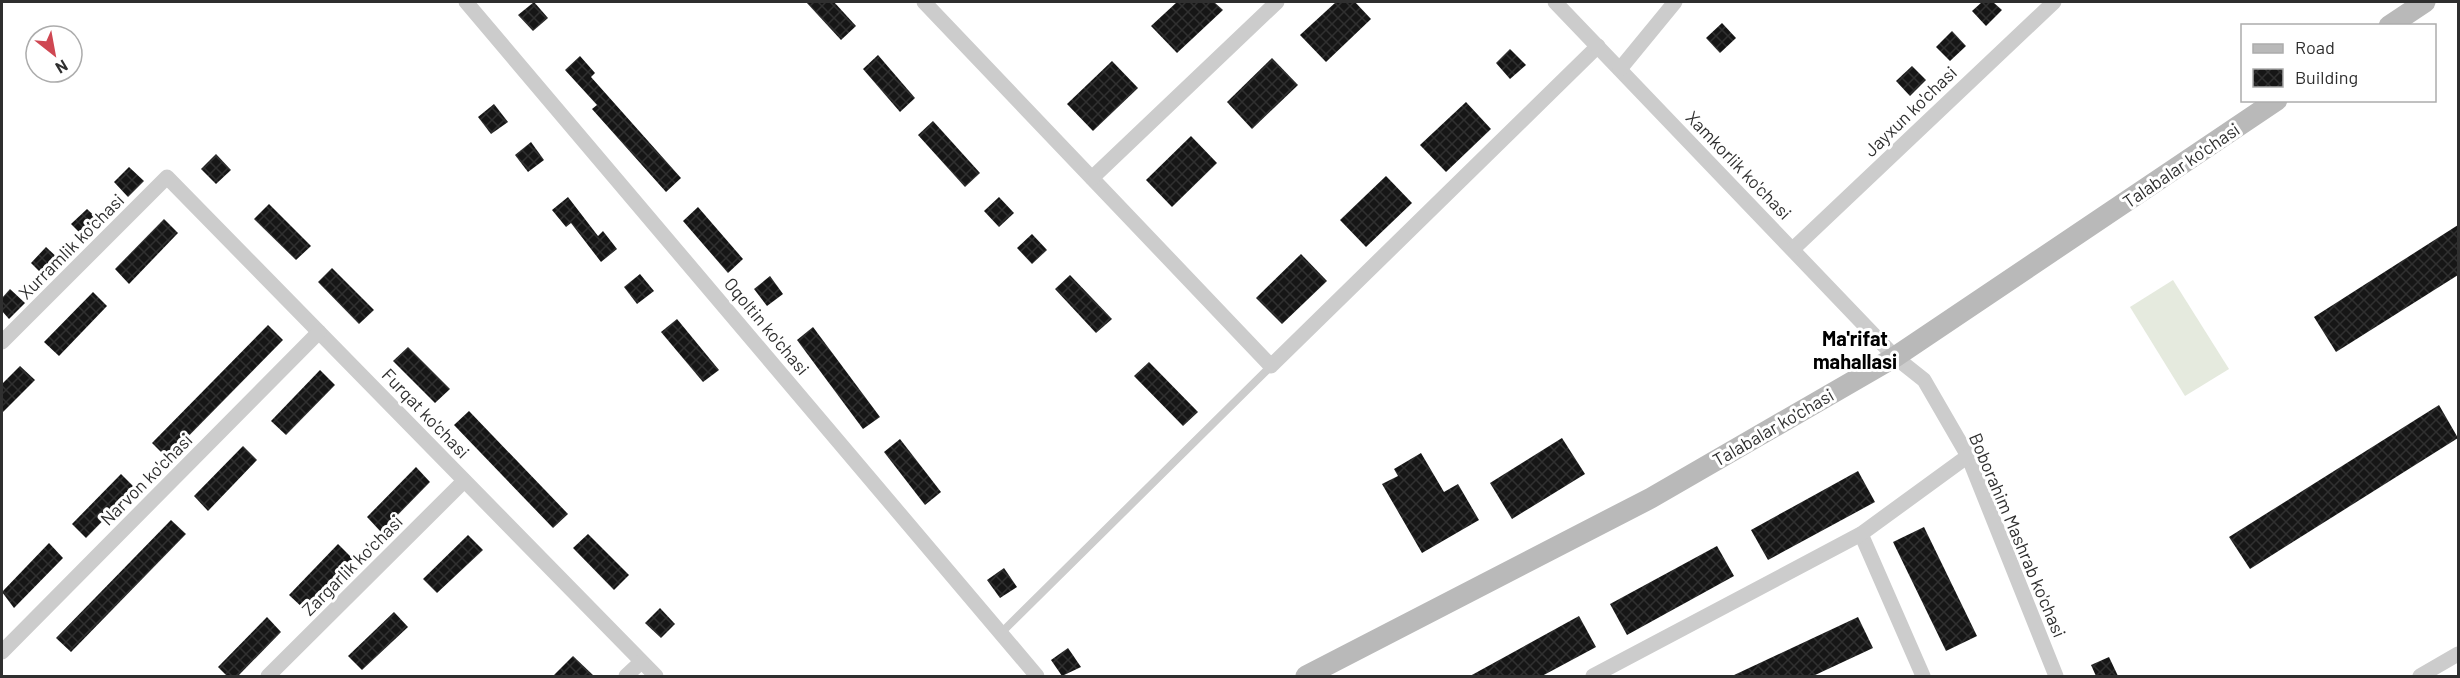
<svg xmlns="http://www.w3.org/2000/svg" width="2460" height="678" viewBox="0 0 2460 678" font-family="Barlow,sans-serif">
	<defs>
		<pattern id="building-cross-hatch" width="8" height="8" patternUnits="userSpaceOnUse" patternTransform="scale(1.5)"><rect width="8" height="8" fill="#161616"/><path d="M0 0l8 8M0 8l8-8" fill="none" stroke="#303030"/></pattern>
	</defs>
	<rect width="100%" height="100%" fill="#fff"/>
	<!-- grass -->
	<polygon fill="#e5eade" points="2173,280 2229,369 2185,396 2130,307"/>
	<!-- building -->
	<g fill="url(#building-cross-hatch)">
		<polygon points="534,2 548,18 533,31 518,15"/>
		<polygon points="806,2 834,2 856,26 841,40"/>
		<polygon points="1177,2 1214,2 1223,10 1177,53 1151,26"/>
		<polygon points="1336,2 1355,2 1371,19 1326,62 1300,35"/>
		<polygon points="1982,2 1993,2 2002,10 1986,26 1972,11"/>
		<polygon points="1722,23 1736,38 1720,53 1706,38"/>
		<polygon points="1952,31 1966,46 1950,61 1936,47"/>
		<polygon points="1510,49 1526,65 1510,79 1496,63"/>
		<polygon points="878,55 915,98 900,112 863,69"/>
		<polygon points="580,56 595,73 591,77 681,178 666,192 592,109 597,105 565,70"/>
		<polygon points="1272,58 1298,85 1252,129 1227,102"/>
		<polygon points="1112,61 1138,88 1093,131 1067,104"/>
		<polygon points="1912,66 1926,80 1910,96 1896,81"/>
		<polygon points="1466,102 1491,129 1446,172 1420,145"/>
		<polygon points="494,104 508,122 491,134 478,117"/>
		<polygon points="933,121 980,173 965,187 918,135"/>
		<polygon points="1191,136 1217,163 1172,207 1146,180"/>
		<polygon points="531,142 544,160 528,172 515,155"/>
		<polygon points="216,154 231,170 216,184 201,169"/>
		<polygon points="129,167 144,181 128,197 114,182"/>
		<polygon points="1386,176 1412,203 1366,247 1340,220"/>
		<polygon points="568,197 598,236 603,231 617,249 601,262 571,223 566,227 552,210"/>
		<polygon points="999,197 1014,213 999,227 984,211"/>
		<polygon points="269,204 311,246 296,260 254,219"/>
		<polygon points="698,207 743,259 728,273 683,221"/>
		<polygon points="87,209 102,223 86,239 71,224"/>
		<polygon points="164,219 178,233 129,284 115,269"/>
		<polygon points="2458,225 2458,275 2336,352 2314,317"/>
		<polygon points="1032,234 1047,250 1032,264 1017,248"/>
		<polygon points="46,247 61,261 45,277 31,263"/>
		<polygon points="1301,254 1327,281 1282,324 1256,298"/>
		<polygon points="332,268 374,310 359,324 318,282"/>
		<polygon points="640,274 654,291 637,304 624,287"/>
		<polygon points="1070,275 1112,319 1096,333 1055,289"/>
		<polygon points="770,276 783,294 767,306 754,289"/>
		<polygon points="10,289 25,303 9,319 2,311 2,298"/>
		<polygon points="93,292 107,306 59,356 44,342"/>
		<polygon points="677,319 719,370 703,382 661,332"/>
		<polygon points="268,325 283,340 167,458 152,443"/>
		<polygon points="813,327 880,417 863,429 797,340"/>
		<polygon points="408,347 450,389 435,403 393,361"/>
		<polygon points="1149,362 1198,412 1183,426 1134,376"/>
		<polygon points="20,366 35,380 2,413 2,384"/>
		<polygon points="320,370 335,385 286,435 271,421"/>
		<polygon points="2439,405 2458,438 2250,569 2229,537"/>
		<polygon points="469,411 568,514 553,528 454,425"/>
		<polygon points="1562,438 1585,474 1512,519 1490,483"/>
		<polygon points="900,439 941,492 925,505 884,452"/>
		<polygon points="243,446 257,460 208,511 194,496"/>
		<polygon points="1421,453 1444,492 1458,484 1479,520 1422,553 1382,484 1398,476 1394,469"/>
		<polygon points="416,467 430,482 381,532 367,517"/>
		<polygon points="1858,471 1875,502 1768,560 1751,530"/>
		<polygon points="121,474 135,488 86,538 72,524"/>
		<polygon points="171,520 186,534 71,652 56,638"/>
		<polygon points="1924,527 1977,636 1946,651 1893,542"/>
		<polygon points="588,534 629,575 614,590 573,548"/>
		<polygon points="468,535 483,550 437,593 423,579"/>
		<polygon points="49,543 63,558 14,608 2,592"/>
		<polygon points="338,544 353,559 304,609 289,595"/>
		<polygon points="1717,546 1734,576 1627,635 1610,604"/>
		<polygon points="1004,568 1017,587 1000,598 987,580"/>
		<polygon points="660,608 675,624 661,638 645,623"/>
		<polygon points="394,612 408,627 362,670 348,656"/>
		<polygon points="1579,616 1596,647 1542,676 1470,676"/>
		<polygon points="267,617 281,632 238,676 227,676 218,667"/>
		<polygon points="1858,617 1873,648 1813,676 1732,676"/>
		<polygon points="1068,648 1081,667 1062,676 1051,660"/>
		<polygon points="573,656 594,676 553,676"/>
		<polygon points="2109,657 2118,676 2096,676 2091,665"/>
	</g>
	<g fill="none" stroke-linecap="round" stroke-linejoin="round">
		<!-- lane -->
		<polyline stroke="#ccc" stroke-width="8" points="1001,633 1271,366"/>
		<!-- street -->
		<g stroke="#ccc" stroke-width="15">
			<polyline points="466,2 1037,676"/>
			<polyline points="924,2 1271,366 1598,46"/>
			<polyline points="1555,2 1895,357 1924,380 1968,456 2056,676"/>
			<polyline points="1620,69 1675,2"/>
			<polyline points="1092,178 1277,2"/>
			<polyline points="1793,249 2054,2"/>
			<polyline points="2,342 167,177 656,676"/>
			<polyline points="1861,534 1923,676"/>
			<polyline points="2,652 319,332"/>
			<polyline points="268,676 464,481"/>
			<polyline points="626,676 641,662"/>
			<polyline points="1593,676 1861,534 1968,456"/>
			<polyline points="2420,676 2458,654"/>
		</g>
		<!-- secondary -->
		<g stroke="#b9b9b9" stroke-width="21">
			<polyline points="2389,26 2425,2"/>
			<polyline points="1306,676 1651,498 1895,357 2277,100"/>
		</g>
	</g>
	<g text-anchor="middle" dominant-baseline="central" stroke-width="6" stroke-linejoin="round" paint-order="stroke">
		<!-- street labels -->
		<g font-size="18" fill="#2f2f2f" stroke="#fff">
			<text transform="translate(1910 111) rotate(-44)">Jayxun ko'chasi</text>
			<text transform="translate(1739 165) rotate(46)">Xamkorlik ko'chasi</text>
			<text transform="translate(2181 165) rotate(-34)">Talabalar ko'chasi</text>
			<text transform="translate(71 246) rotate(-45)">Xurramlik ko'chasi</text>
			<text transform="translate(767 326) rotate(50)">Oqoltin ko'chasi</text>
			<text transform="translate(426 413) rotate(46)">Furqat ko'chasi</text>
			<text transform="translate(1773 427) rotate(-30)">Talabalar ko'chasi</text>
			<text transform="translate(146 479) rotate(-45)">Narvon ko'chasi</text>
			<text transform="translate(2018 535) rotate(67)">Boborahim Mashrab ko'chasi</text>
			<text transform="translate(352 565) rotate(-45)">Zargarlik ko'chasi</text>
		</g>
		<!-- neighbourhood labels -->
		<g font-size="20" font-weight="bold" fill="#000" stroke="#fff">
			<text x="1855" y="338">Ma'rifat<tspan x="1855" dy="23">mahallasi</tspan></text>
		</g>
	</g>
	<!-- border -->
	<rect width="2460" height="678" fill="none" stroke="#2f2f2f" stroke-width="6"/>
	<!-- legend -->
	<rect x="2241" y="24" width="195" height="78" fill="#ffffff" stroke="#acacac" stroke-width="1.5"/>
	<rect x="2253" y="44" width="30" height="9" fill="#b9b9b9" stroke="#acacac" stroke-width="1.5"/>
	<text x="2295" y="54" font-size="18" fill="#2f2f2f">Road</text>
	<rect x="2253" y="69" width="30" height="18" fill="url(#building-cross-hatch)" stroke="#acacac" stroke-width="1.5"/>
	<text x="2295" y="84" font-size="18" fill="#2f2f2f">Building</text>
	<!-- north arrow -->
	<g transform="translate(54 54) rotate(149)"><circle r="28" fill="#ffffff" stroke="#acacac" stroke-width="1.5"/>
	<path d="M0-4.5L10 22L0 15L-10 22Z" fill="#cf4752"/>
	<text y="-9" font-size="16" font-weight="bold" text-anchor="middle" fill="#2f2f2f">N</text>
	</g>
</svg>
